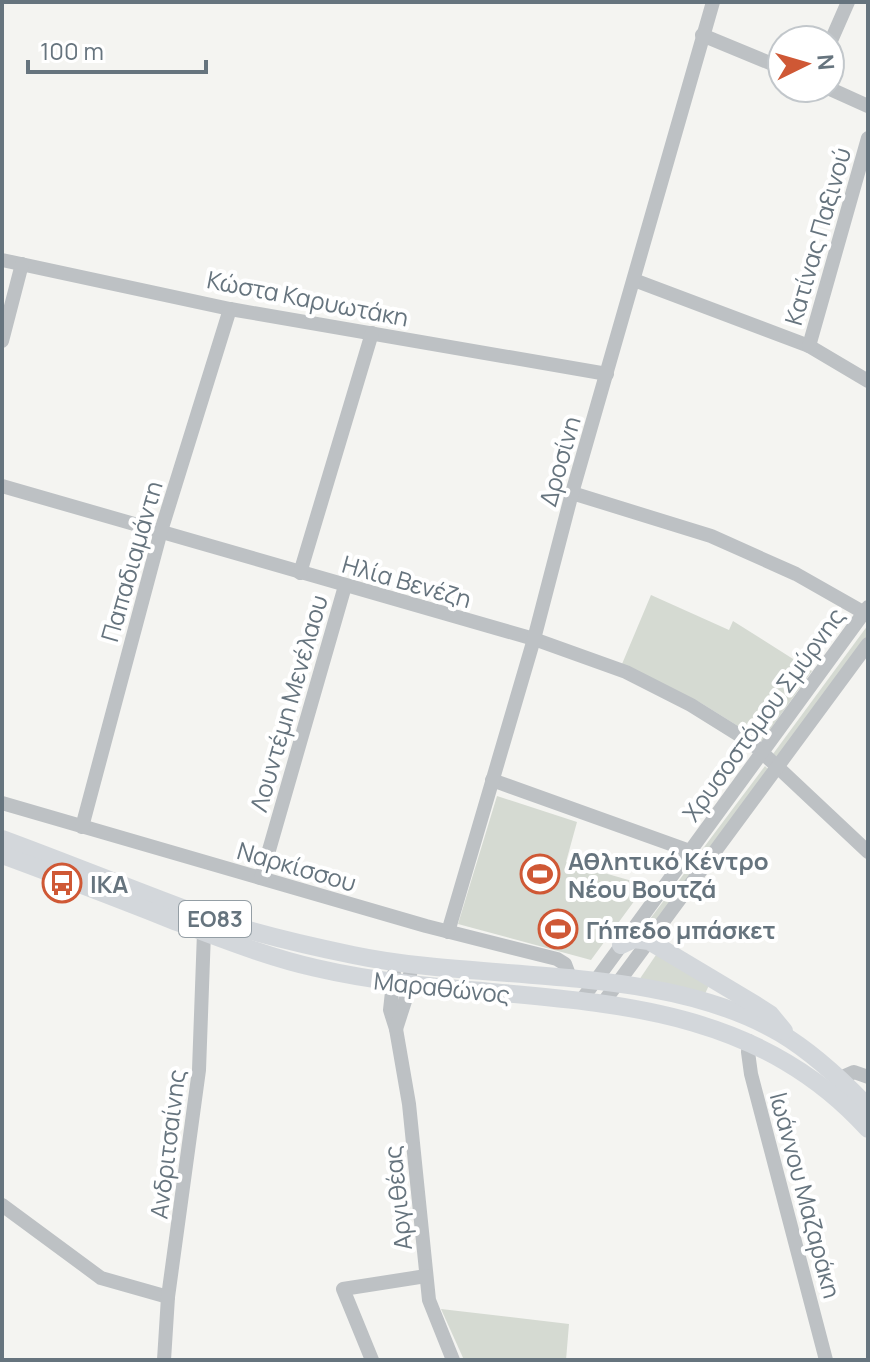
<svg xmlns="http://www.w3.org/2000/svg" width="870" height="1362" viewBox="0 0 870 1362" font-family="Manrope,sans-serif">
	<rect width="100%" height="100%" fill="#f4f4f1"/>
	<!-- green -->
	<g fill="#d5dad2">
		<polygon points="651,595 729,630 733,621 812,671 762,741 701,703 622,664"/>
		<polygon points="868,625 868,635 778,758 773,754"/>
		<polygon points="765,766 770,771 650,931 644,927"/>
		<polygon points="497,796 577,822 566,862 646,885 591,960 458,924"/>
		<polygon points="658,952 709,985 705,994 639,980"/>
		<polygon points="441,1309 569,1324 566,1360 464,1360"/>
	</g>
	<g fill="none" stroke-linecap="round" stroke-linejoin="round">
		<!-- minor -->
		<g stroke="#bdc1c4" stroke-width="14">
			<polyline points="702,35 782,68"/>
			<polyline points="830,43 848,2"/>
			<polyline points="828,88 868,106"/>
			<polyline points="2,260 230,309 607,374"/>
			<polyline points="634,280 809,346 868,381"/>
			<polyline points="2,341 22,264"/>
			<polyline points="809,346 868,138"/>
			<polyline points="2,486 534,639 626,672 691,705 752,743 868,852"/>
			<polyline points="572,493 711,536 796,574 868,615"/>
			<polyline points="300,573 372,333"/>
			<polyline points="492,780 690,851"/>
			<polyline points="2,803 426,926 557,959 565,964 571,980"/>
			<polyline points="82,827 161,531 230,309"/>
			<polyline points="261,878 345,586"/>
			<polyline points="448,932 534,639 572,493 713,2"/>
			<polyline points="394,974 390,1010 396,1029 409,1104 429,1300 453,1360"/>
			<polyline points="580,1002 868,607"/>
			<polyline points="603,1003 868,644"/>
			<polyline points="396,1029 405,1001 412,964"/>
			<polyline points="749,1041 748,1052 751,1074 826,1360"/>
			<polyline points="838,1079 854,1072 868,1077"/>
			<polyline points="2,1205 101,1278 168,1297"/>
			<polyline points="164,1360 168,1297 199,1070 204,932"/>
			<polyline points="372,1360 343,1289 426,1276"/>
		</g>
		<!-- major -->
		<g stroke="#d3d7db" stroke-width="18">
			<path d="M2 839C70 864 138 892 206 917 253 933 304 945 353 955 486 983 661 963 780 1033 812 1052 843 1081 868 1107"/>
			<path d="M2 855C59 876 116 898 172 920 220 938 267 957 316 968 508 1013 721 967 868 1129"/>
			<polyline points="621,945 634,939 649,941 756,1005 770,1014 784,1031"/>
		</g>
	</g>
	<!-- icons -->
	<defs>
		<g id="stadium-ring" transform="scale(2)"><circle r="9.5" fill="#fff" stroke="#cf5835" stroke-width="1.5"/><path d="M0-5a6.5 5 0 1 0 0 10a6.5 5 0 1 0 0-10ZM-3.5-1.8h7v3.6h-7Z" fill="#cf5835"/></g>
		<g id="bus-ring" transform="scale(2)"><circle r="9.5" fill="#fff" stroke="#cf5835" stroke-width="1.5"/><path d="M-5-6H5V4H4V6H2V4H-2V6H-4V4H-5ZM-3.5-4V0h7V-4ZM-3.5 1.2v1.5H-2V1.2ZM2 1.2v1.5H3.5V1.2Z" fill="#cf5835"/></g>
	</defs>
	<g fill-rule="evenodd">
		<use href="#stadium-ring" x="540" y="874"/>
		<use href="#bus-ring" x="62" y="883"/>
		<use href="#stadium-ring" x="558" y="929"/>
	</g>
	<g text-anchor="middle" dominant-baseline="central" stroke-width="8" stroke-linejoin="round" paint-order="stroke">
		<!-- shield labels -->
		<rect fill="#fff" stroke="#949ea5" stroke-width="2" x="179" y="901" width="72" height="36" rx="6"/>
		<g font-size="22" font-weight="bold" fill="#66747e">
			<text x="215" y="919">ΕΟ83</text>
		</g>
		<!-- street labels -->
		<g font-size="24" fill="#66747e" stroke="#fff">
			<text transform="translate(817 236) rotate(-74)">Κατίνας Παξινού</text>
			<text transform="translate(308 298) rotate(11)">Κώστα Καρυωτάκη</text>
			<text transform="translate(559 461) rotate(-74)">Δροσίνη</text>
			<text transform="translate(131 561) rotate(-74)">Παπαδιαμάντη</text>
			<text transform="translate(407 581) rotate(16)">Ηλία Βενέζη</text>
			<text transform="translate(288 703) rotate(-74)">Λουντέμη Μενέλαου</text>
			<text transform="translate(763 714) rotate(-54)">Χρυσοστόμου Σμύρνης</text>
			<text transform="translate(297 866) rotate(16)">Ναρκίσσου</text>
			<text transform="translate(442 987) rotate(6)">Μαραθώνος</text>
			<text transform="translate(167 1144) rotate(-83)">Ανδριτσαίνης</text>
			<text transform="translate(806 1195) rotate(75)">Ιωάννου Μαζαράκη</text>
			<text transform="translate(397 1198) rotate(-96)">Αργιθέας</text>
		</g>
		<!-- poi labels -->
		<g font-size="24" font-weight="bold" fill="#66747e" stroke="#fff" text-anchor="start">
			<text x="568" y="860">Αθλητικό Κέντρο<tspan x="568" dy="28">Νέου Βουτζά</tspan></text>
			<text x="90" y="883">ΙΚΑ</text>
			<text x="586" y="929">Γήπεδο μπάσκετ</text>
		</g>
	</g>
	<!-- border -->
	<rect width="870" height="1362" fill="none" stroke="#66747e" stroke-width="8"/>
	<!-- north arrow -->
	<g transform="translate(806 64) rotate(85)"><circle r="38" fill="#ffffff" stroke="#c2c7cb" stroke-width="2"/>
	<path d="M0-6L14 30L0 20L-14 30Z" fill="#cf5835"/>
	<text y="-12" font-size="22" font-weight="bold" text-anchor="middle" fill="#66747e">N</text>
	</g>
	<!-- scale -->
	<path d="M28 60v12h178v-12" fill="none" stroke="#66747e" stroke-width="4"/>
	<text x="40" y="60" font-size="24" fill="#66747e" stroke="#ffffff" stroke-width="6" paint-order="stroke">100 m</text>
</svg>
